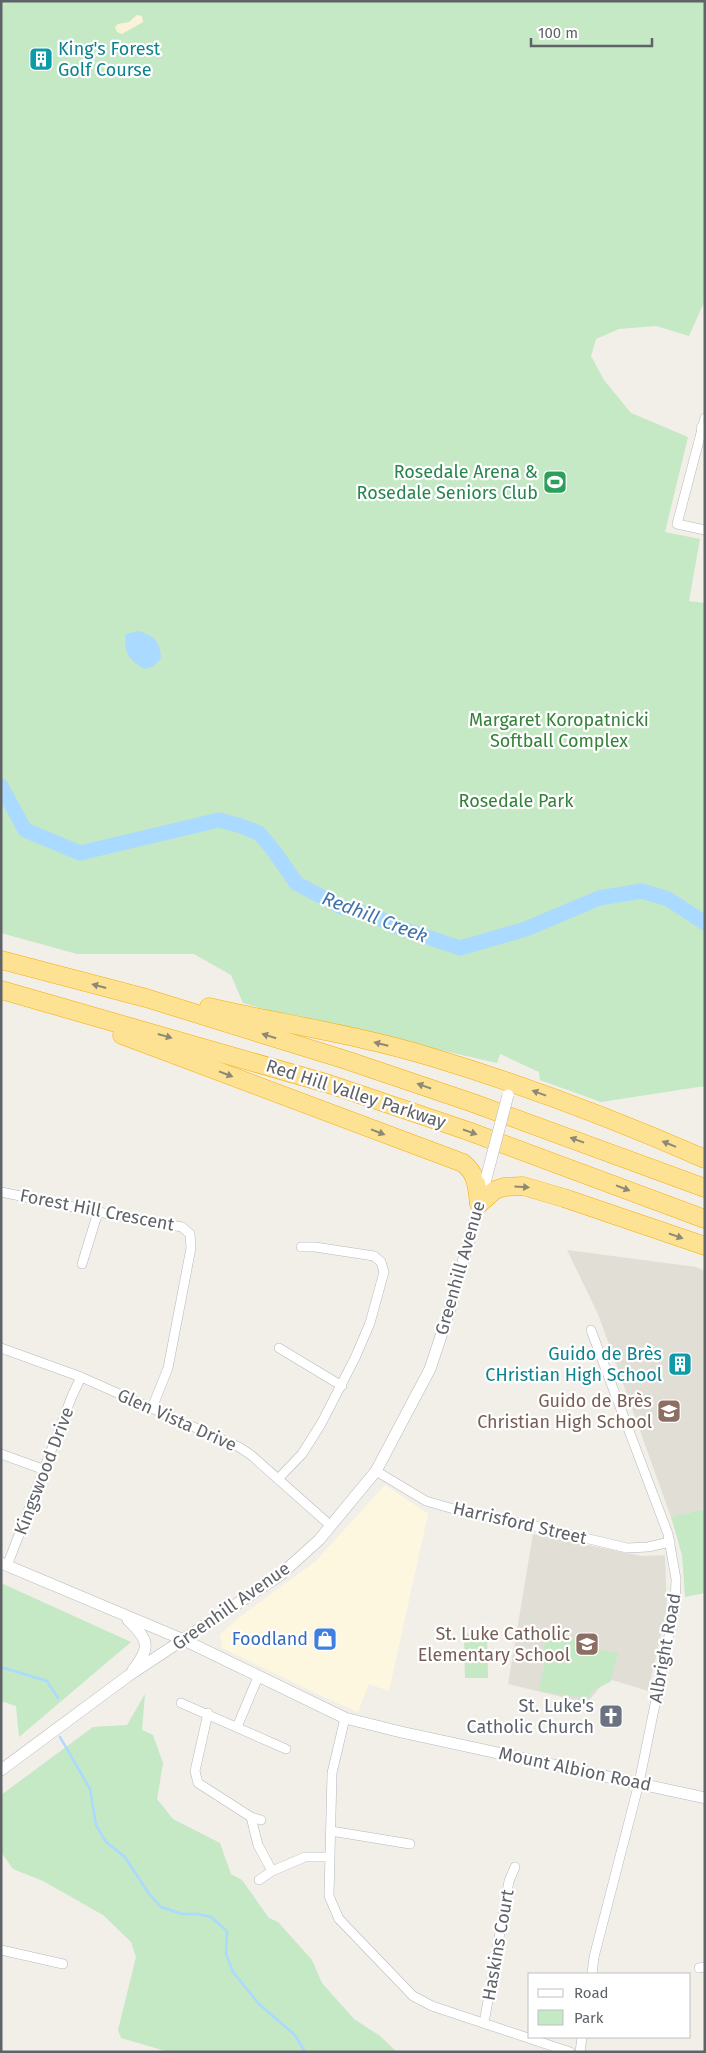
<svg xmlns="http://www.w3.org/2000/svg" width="706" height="2053" viewBox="0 0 706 2053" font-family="'Fira Sans',sans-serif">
	<rect width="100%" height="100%" fill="#f1efe8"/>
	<!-- commercial -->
	<polygon fill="#fef7e0" points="385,1485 428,1514 389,1691 369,1684 358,1712 328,1699 222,1648 220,1635 236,1620 316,1561"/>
	<!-- education -->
	<g fill="#e1ded6">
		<polygon points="567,1250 696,1267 705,1271 705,1509 671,1517 598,1314"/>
		<polygon points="533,1534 642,1556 665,1555 667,1609 648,1691 612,1680 599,1688 587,1703 508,1684"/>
	</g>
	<!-- green -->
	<g fill="#c5e8c5">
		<polygon points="1,1 705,1 705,300 689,336 656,326 619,329 596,339 591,356 604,380 631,413 688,437 665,532 700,539 689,601 705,603 705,1086 601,1102 540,1080 539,1072 500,1054 497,1063 278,1013 243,1003 231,975 194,954 77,954 1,933"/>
		<polygon points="705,1509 705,1593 685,1597 682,1555 671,1517"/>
		<polygon points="1,1583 131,1642 19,1737 16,1706 1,1701"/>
		<polygon points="487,1633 488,1678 465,1678 464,1634"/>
		<polygon points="547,1634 593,1642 592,1648 618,1653 610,1682 593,1690 587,1698 539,1691 546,1657 542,1656"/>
		<polygon points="145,1694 142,1730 153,1735 163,1763 157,1799 173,1819 220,1843 231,1874 242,1880 269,1918 278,1922 312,1960 322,1983 354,2019 380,2036 397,2052 169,2052 121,2038 118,2030 136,1957 131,1942 103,1915 43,1881 13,1869 1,1852 1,1795 93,1727 127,1725"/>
	</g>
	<!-- sand -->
	<polygon fill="#fbf3d9" points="137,15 142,16 143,22 122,34 117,32 115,27 118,24 129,22"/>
	<!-- water -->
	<path fill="#aadaff" d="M139 631C155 637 160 641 161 658L154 666 145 669C129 661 123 652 126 634Z"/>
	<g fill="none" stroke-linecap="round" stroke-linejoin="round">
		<!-- stream -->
		<g stroke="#aadaff" stroke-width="2.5">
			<polyline points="1,1667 47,1681 58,1698"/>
			<polyline points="60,1737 90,1789 96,1825 106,1842 125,1857 149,1894 161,1907 182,1914 198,1914 211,1917 227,1931 226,1954 233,1972 259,2004 295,2035 305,2052"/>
		</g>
		<!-- river -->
		<polyline stroke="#aadaff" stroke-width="15" points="1,786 25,830 80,853 219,820 238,825 259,833 274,851 296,883 339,906 374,916 400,928 460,948 526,929 599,898 642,891 668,899 705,923"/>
		<!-- minor casing -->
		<g stroke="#b5b8bc" stroke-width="10">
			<g id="minor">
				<polyline points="705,418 677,524 705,530"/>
				<polyline points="1,1192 98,1212 182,1227 190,1234 191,1248 168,1368 152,1408"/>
				<polyline points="82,1264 98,1212"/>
				<polyline points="591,1330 668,1534 676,1579 675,1606 639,1783 594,1957 592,1974"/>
				<polyline points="1,1348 81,1377 239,1447 251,1455 331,1526"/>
				<polyline points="279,1348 342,1386"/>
				<polyline points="1,1454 45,1470"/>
				<polyline points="376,1471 426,1501 464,1512 522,1523 627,1548 648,1547 670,1542"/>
				<polyline points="278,1479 302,1454 321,1424 355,1358 370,1323 384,1272 381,1262 374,1256 315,1247 301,1247"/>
				<polyline points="7,1566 72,1396 81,1377"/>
				<polyline points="181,1703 286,1749"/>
				<polyline points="208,1713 195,1771 198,1783 251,1817 261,1820"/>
				<polyline points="345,1718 332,1773 329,1896 339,1919 413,1996 432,2006 570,2052"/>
				<polyline points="237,1727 258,1677"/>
				<polyline points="251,1817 258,1845 272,1871"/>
				<polyline points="331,1831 410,1844"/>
				<polyline points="259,1880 272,1871 305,1857 328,1857"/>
				<polyline points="1,1950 63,1964"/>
				<polyline points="699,1968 705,1967"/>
				<polyline points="484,2023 509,1881 515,1867"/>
				<polyline points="580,2052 582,2037"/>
			</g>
		</g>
		<!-- tertiary casing -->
		<g stroke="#b5b8bc" stroke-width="12">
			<g id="tertiary">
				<polyline points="702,428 705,429"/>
				<polyline points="1,1563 184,1640 345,1718 401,1732 705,1798"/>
				<path d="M128 1620C149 1640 151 1647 133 1670"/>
				<polyline points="1,1770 128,1676 279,1576 319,1540 376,1471 430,1369 450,1309 487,1175"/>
			</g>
		</g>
		<!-- motorway casing -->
		<g stroke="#f9ab00" stroke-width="19">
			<g id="motorway">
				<polyline points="1,960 146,998 346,1060 473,1103 705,1188"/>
				<polyline points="1,990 329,1084 468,1131 705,1219"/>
				<path d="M209 1007C283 1024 359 1035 431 1057 524 1085 616 1120 705 1159"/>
				<path d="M122 1035 463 1163C477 1174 477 1187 479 1204"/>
				<polyline points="479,1204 495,1190 504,1187 523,1186 564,1198 705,1246"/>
			</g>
		</g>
		<!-- minor -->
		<use href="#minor" stroke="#fff" stroke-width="9"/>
		<!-- tertiary -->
		<use href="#tertiary" stroke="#fff" stroke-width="11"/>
		<!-- motorway -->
		<use href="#motorway" stroke="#fde293" stroke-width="18"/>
		<!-- tertiary-bridge casing -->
		<g stroke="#b5b8bc" stroke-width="12" stroke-linecap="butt">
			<polyline id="tertiary-bridge" points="487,1175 508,1095"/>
		</g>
		<!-- tertiary-bridge -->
		<use href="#tertiary-bridge" stroke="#fff" stroke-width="11"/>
	</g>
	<!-- one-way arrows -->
	<defs><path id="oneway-solid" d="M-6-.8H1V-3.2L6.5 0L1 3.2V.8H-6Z" transform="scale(1.25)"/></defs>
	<g fill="#8e8975">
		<use href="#oneway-solid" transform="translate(99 986) rotate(-165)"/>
		<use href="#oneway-solid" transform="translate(165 1036) rotate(16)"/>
		<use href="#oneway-solid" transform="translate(269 1036) rotate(-163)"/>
		<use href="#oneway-solid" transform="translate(381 1044) rotate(-166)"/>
		<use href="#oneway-solid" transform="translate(226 1074) rotate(21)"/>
		<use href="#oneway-solid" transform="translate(424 1086) rotate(-161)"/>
		<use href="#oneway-solid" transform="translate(539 1093) rotate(-160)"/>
		<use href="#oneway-solid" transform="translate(378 1132) rotate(21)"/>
		<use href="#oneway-solid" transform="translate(470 1132) rotate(19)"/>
		<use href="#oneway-solid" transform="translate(577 1140) rotate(-160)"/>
		<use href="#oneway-solid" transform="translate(669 1144) rotate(-158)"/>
		<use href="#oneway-solid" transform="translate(522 1187) rotate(4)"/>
		<use href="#oneway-solid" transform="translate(623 1188) rotate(21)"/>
		<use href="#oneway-solid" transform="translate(676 1236) rotate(19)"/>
	</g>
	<!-- icons -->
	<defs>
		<g id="building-square" transform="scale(1.25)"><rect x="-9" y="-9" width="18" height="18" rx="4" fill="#0f9aa8" stroke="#fff"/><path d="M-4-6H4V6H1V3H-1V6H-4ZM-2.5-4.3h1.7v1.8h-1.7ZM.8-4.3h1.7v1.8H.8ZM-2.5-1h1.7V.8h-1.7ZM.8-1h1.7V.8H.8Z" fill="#fff"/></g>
		<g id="stadium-square" transform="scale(1.25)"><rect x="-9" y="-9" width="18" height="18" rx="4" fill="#2e9e5b" stroke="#fff"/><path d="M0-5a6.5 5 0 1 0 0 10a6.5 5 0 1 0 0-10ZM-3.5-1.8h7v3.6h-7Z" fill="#fff"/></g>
		<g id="school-square" transform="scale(1.25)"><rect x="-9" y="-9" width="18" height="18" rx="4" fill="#8d6e63" stroke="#fff"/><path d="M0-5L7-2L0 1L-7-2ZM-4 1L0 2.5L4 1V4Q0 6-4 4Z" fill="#fff"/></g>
		<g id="shop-square" transform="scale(1.25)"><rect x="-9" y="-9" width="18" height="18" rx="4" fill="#3f7fe0" stroke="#fff"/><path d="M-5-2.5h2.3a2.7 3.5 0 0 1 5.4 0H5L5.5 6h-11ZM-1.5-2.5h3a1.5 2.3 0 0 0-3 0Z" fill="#fff"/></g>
		<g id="church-square" transform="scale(1.25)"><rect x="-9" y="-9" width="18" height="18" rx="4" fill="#6b7280" stroke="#fff"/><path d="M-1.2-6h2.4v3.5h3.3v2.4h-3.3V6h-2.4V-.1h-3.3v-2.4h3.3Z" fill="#fff"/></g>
	</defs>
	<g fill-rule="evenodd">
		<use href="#building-square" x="41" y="59"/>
		<use href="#stadium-square" x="555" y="482"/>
		<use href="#building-square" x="680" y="1364"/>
		<use href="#school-square" x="669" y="1411"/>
		<use href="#shop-square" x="325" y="1639"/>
		<use href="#school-square" x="587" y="1644"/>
		<use href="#church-square" x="611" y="1716"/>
	</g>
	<g text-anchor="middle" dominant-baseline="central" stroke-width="4.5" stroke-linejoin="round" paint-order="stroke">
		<!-- culture labels -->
		<g font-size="18" fill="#0d838f" stroke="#fff" text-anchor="start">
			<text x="58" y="49">King's Forest<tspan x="58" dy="21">Golf Course</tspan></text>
			<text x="662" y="1354" text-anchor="end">Guido de Brès<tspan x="662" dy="21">CHristian High School</tspan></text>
		</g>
		<!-- leisure labels -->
		<g font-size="18" fill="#27864d" stroke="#fff" text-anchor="end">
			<text x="538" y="472">Rosedale Arena &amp;<tspan x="538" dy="21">Rosedale Seniors Club</tspan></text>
		</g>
		<!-- park labels -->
		<g font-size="18" fill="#348238" stroke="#fff">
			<text x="559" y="720">Margaret Koropatnicki<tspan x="559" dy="21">Softball Complex</tspan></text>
			<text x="516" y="801">Rosedale Park</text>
		</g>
		<!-- street labels -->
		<g font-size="18" fill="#5f6368" stroke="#fff">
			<text transform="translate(356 1094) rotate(18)">Red Hill Valley Parkway</text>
			<text transform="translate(97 1210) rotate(11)">Forest Hill Crescent</text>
			<text transform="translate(460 1268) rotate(-74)">Greenhill Avenue</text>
			<text transform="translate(177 1420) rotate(24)">Glen Vista Drive</text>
			<text transform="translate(44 1471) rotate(-69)">Kingswood Drive</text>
			<text transform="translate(520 1523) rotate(13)">Harrisford Street</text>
			<text transform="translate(231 1606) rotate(-35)">Greenhill Avenue</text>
			<text transform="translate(665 1648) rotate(-80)">Albright Road</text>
			<text transform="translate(575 1769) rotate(12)">Mount Albion Road</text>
			<text transform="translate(498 1945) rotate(-80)">Haskins Court</text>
		</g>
		<!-- education labels -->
		<g font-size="18" fill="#785e54" stroke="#fff" text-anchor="end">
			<text x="652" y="1401">Guido de Brès<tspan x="652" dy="21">Christian High School</tspan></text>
			<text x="570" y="1634">St. Luke Catholic<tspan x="570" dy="21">Elementary School</tspan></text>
		</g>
		<!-- shop labels -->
		<g font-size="18" fill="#366cbe" stroke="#fff" text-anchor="end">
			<text x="308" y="1639">Foodland</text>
		</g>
		<!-- worship labels -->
		<g font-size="18" fill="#5b616d" stroke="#fff" text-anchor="end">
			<text x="594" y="1706">St. Luke's<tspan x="594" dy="21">Catholic Church</tspan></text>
		</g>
		<!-- water labels -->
		<g font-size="19" font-style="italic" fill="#4174aa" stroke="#fff">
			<text transform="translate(375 917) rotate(21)">Redhill Creek</text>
		</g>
	</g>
	<!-- border -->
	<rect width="706" height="2053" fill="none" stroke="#5f6368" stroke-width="5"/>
	<!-- legend -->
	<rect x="528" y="1973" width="162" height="65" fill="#ffffff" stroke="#bfc1c3"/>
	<rect x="538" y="1989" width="25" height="8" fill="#ffffff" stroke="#bfc1c3"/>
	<text x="574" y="1998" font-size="15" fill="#5f6368">Road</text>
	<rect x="538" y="2010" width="25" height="15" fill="#c5e8c5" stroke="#bfc1c3"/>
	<text x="574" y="2023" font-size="15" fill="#5f6368">Park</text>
	<!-- scale -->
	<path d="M531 38v8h121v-8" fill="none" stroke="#5f6368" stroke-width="2.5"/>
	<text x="538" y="38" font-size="15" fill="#5f6368" stroke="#ffffff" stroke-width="4" paint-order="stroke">100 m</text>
</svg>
